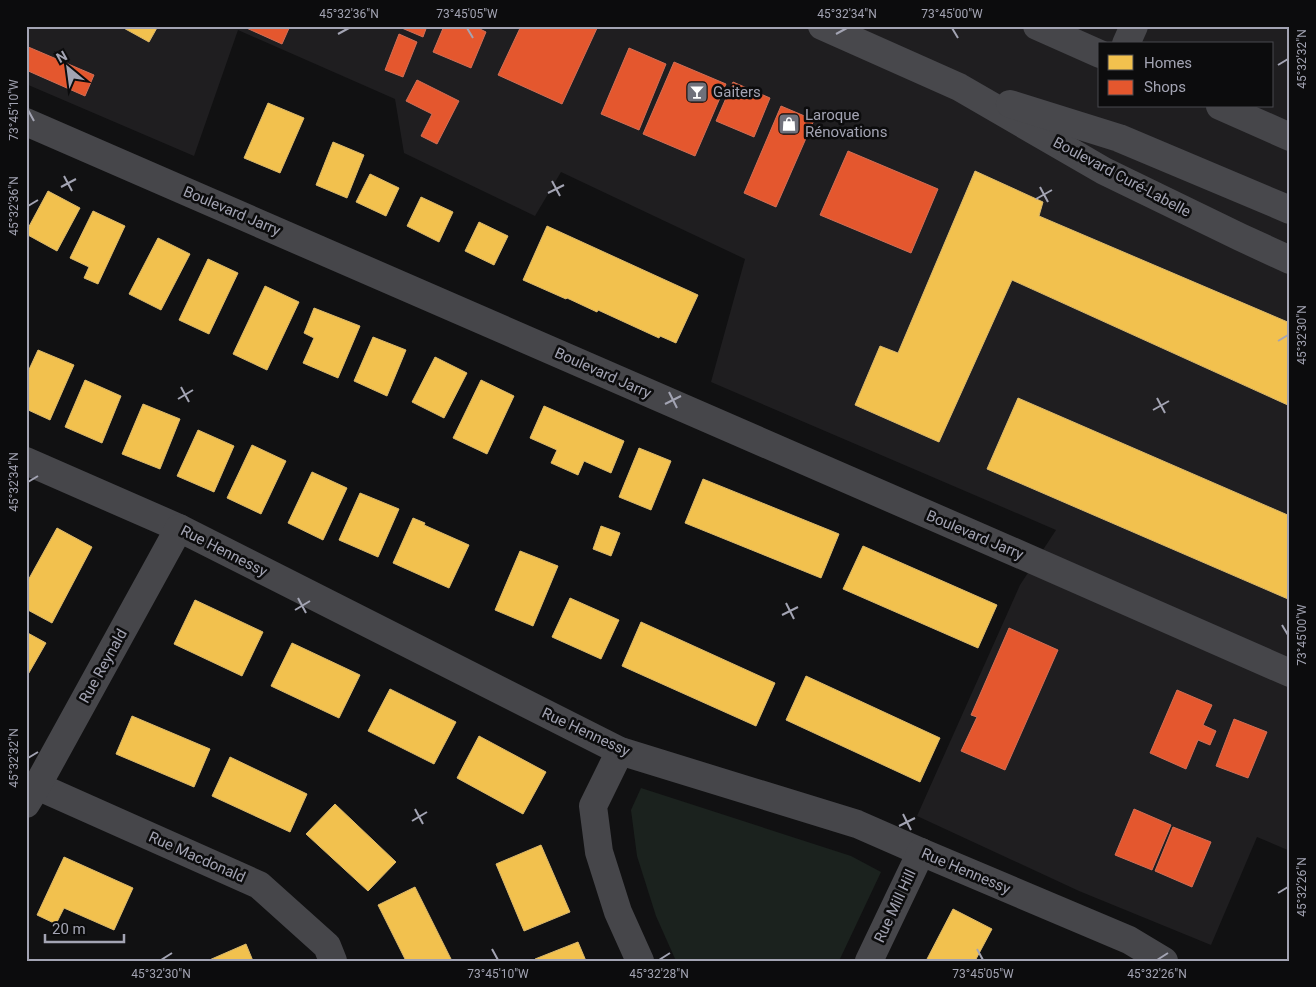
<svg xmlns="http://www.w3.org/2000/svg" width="1316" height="987" viewBox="0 0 1316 987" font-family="Roboto,sans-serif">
	<rect width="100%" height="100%" fill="#111112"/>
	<!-- built -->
	<path fill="#1f1e20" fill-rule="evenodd" d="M26 26H1290V851L1257 837 1211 945 1079 891 917 816 1020 585 1056 530 711 382 745 259 561 172 535 216 404 153 395 99 238 30 194 156 26 84ZM1100 44H1272V106H1100Z"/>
	<!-- green -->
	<polygon fill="#1b221e" points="641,788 851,856 881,872 839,961 676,961 656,916 637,856 631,810"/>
	<!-- homes -->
	<g fill="#f2c14e" stroke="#dab86c">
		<polygon points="120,26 158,26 149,42"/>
		<polygon points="268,103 304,118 280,173 244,158"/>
		<polygon points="333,142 364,155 347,198 316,185"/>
		<polygon points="975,171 1043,202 1039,216 1290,323 1290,406 1012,280 939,442 855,405 880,346 898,353"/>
		<polygon points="370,174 399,188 386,216 356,202"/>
		<polygon points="48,191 80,208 57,251 26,234 26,232"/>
		<polygon points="421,197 453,212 439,242 407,226"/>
		<polygon points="93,211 125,226 98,284 84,278 89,267 70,258"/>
		<polygon points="479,222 508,236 494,265 465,251"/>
		<polygon points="547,226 698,295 676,343 660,336 659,338 598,310 597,312 567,298 566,299 523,280"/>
		<polygon points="158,238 190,254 161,310 129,294"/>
		<polygon points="208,259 238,273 209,334 179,320"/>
		<polygon points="265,286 299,302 267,370 233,354"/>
		<polygon points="314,308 360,326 338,378 303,363 314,338 304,333"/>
		<polygon points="373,337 406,350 387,396 354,381"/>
		<polygon points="38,350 74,365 50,420 26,409 26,376"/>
		<polygon points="435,357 467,373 444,418 412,402"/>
		<polygon points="85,380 121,396 102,443 65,427"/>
		<polygon points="481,380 514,396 487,454 453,438"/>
		<polygon points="1018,398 1290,516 1290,595 1288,599 987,469"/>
		<polygon points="143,404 180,419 160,469 122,454"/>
		<polygon points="544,406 624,441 611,473 584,461 578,475 551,463 557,450 530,438"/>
		<polygon points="198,430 234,446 214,492 177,476"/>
		<polygon points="252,445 286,461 261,514 227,498"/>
		<polygon points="639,448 671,461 651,510 619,497"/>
		<polygon points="312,472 347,488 323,540 288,523"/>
		<polygon points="703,479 839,534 821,578 685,523"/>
		<polygon points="360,493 399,509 378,557 339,540"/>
		<polygon points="413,518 425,523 424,525 469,545 449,588 393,563"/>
		<polygon points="601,526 620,533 611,556 593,549"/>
		<polygon points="57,528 92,547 52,623 26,609 26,584"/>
		<polygon points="863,546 997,605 978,648 843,589"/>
		<polygon points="520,551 558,566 533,626 495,610"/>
		<polygon points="570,598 619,620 601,659 552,637"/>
		<polygon points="195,600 263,632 242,676 174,644"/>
		<polygon points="641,622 775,683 756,726 622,666"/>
		<polygon points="26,632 46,643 26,678"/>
		<polygon points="292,643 360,675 339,718 271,686"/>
		<polygon points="806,676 940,738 920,782 786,720"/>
		<polygon points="390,689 456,722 434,764 368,731"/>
		<polygon points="132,716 210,749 194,787 116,754"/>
		<polygon points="479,736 546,772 523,814 457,778"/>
		<polygon points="230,757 307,794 290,832 212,796"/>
		<polygon points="335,804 396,862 368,891 306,834"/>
		<polygon points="541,845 570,912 524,931 496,864"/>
		<polygon points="64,857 133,888 114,930 64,908 56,924 37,915"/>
		<polygon points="415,887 452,961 406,961 378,905"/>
		<polygon points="953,909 992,929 975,961 926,961"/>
		<polygon points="578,942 586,961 536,961 535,959"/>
		<polygon points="246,944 253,961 207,961"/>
	</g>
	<!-- shops -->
	<g fill="#e4572e" stroke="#d06e56">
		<polygon points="242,26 290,26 282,44"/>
		<polygon points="397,26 427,26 423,37"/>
		<polygon points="444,26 474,26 486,32 471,68 433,52"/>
		<polygon points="521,26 598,26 562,104 498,75"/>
		<polygon points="399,34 417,42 403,77 385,70"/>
		<polygon points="26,46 94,75 85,96 26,70"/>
		<polygon points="629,48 666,64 639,130 601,114"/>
		<polygon points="674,62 726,84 695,156 643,134"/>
		<polygon points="417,80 459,101 437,144 421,136 432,114 406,101"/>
		<polygon points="733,82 770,98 754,137 716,121"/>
		<polygon points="781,106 814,120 776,207 744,193"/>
		<polygon points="848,151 938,189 911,253 820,215"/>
		<polygon points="1009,628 1058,650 1005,770 961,751 977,717 971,715"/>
		<polygon points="1177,690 1212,705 1203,725 1216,731 1210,745 1198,740 1186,769 1150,753"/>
		<polygon points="1234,719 1267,732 1248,778 1216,766"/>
		<polygon points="1134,809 1171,825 1152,870 1115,855"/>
		<polygon points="1173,827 1211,842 1192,887 1155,871"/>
	</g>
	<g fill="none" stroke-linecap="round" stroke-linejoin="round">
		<!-- minor -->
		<g stroke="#46464a" stroke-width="28">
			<polyline points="1037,26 1100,54"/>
			<polyline points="1126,44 1134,26"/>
			<polyline points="1220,106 1290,137"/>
			<polyline points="26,122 1028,558 1290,673"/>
			<polyline points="26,461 179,528 620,751 857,824 921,852 1129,940 1164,961"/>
			<polyline points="620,751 593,806 599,852 618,912 640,961"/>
			<polyline points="37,786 259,885 327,946 333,961"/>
			<polyline points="26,804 37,786 179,528"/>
			<polyline points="869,961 921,852"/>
		</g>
		<!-- major -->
		<g stroke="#48484c" stroke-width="28">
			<polyline points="822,26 959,87 1104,171 1240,237 1290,260"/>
			<polyline points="1010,104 1119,138 1290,210"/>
		</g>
	</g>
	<!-- ticks -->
	<path fill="none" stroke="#a3a4b3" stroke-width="2" d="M467 28 473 38M952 28 958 38M338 34 349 28M836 34 847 28M1278 65 1288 59M28 110 34 121M64 176 72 191M552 181 560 196M61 187 76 179M1040 187 1048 202M548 193 564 185M1036 199 1052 190M28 206 38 200M1278 341 1288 335M181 387 189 402M669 392 677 408M1157 398 1165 413M178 399 193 390M665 404 681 396M1153 410 1169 401M28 482 38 476M298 598 306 613M786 603 794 619M295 610 310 601M782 615 798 607M1282 625 1288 635M28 758 38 752M415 809 423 824M903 814 911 830M412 821 427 812M899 826 915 818M1278 893 1288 887M492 949 498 960M977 949 983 960M161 960 172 953M659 960 670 953M1157 960 1168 953"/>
	<!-- icons -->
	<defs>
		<g id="bar-square" transform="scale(1.125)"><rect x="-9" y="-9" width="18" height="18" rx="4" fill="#70717b" stroke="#0c0c0d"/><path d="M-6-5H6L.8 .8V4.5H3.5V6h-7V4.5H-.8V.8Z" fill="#fff"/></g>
		<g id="shop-square" transform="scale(1.125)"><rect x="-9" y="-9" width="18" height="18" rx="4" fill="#70717b" stroke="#0c0c0d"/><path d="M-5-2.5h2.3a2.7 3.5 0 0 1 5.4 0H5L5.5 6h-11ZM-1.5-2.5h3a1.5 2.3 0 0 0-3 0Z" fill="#fff"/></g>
	</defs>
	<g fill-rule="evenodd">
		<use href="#bar-square" x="697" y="92"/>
		<use href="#shop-square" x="789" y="124"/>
	</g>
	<g text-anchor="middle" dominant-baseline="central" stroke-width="5" stroke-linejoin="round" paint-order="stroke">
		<!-- poi labels -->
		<g font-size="15" fill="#a3a4b3" stroke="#0c0c0d" text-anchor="start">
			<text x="713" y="92">Gaiters</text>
			<text x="805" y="115">Laroque<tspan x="805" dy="17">Rénovations</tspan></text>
		</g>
		<!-- street labels -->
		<g font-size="15" fill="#a3a4b3" stroke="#0c0c0d">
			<text transform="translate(1122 177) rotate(28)">Boulevard Curé-Labelle</text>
			<text transform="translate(232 211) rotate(23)">Boulevard Jarry</text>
			<text transform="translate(603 373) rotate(24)">Boulevard Jarry</text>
			<text transform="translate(975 535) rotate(23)">Boulevard Jarry</text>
			<text transform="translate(224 551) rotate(27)">Rue Hennessy</text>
			<text transform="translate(103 666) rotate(-61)">Rue Reynald</text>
			<text transform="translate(586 732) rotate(25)">Rue Hennessy</text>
			<text transform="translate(197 857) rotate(24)">Rue Macdonald</text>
			<text transform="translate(966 871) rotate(23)">Rue Hennessy</text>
			<text transform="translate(895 906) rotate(-65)">Rue Mill Hill</text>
		</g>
	</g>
	<!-- border -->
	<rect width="1316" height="987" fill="none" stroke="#0c0c0d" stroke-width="55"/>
	<!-- legend -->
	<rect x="1098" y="42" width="175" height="65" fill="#0c0c0d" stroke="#48494f"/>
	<rect x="1108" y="55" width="25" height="15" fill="#f2c14e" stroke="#48494f"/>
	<text x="1144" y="68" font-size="15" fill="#a3a4b3">Homes</text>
	<rect x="1108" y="80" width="25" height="15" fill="#e4572e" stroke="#48494f"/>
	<text x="1144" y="92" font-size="15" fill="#a3a4b3">Shops</text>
	<!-- north arrow -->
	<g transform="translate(68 68) rotate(331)" stroke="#0c0c0d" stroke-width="4" paint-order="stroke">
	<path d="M0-4L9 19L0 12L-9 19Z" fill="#a3a4b3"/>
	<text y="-8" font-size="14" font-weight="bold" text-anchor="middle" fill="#a3a4b3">N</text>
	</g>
	<!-- scale -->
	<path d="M45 934v8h79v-8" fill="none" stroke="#a3a4b3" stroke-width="2.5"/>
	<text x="52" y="934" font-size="15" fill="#a3a4b3" stroke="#0c0c0d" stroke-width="4" paint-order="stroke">20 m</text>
	<rect x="28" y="28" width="1260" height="932" fill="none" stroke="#a3a4b3" stroke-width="2"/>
	<g font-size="12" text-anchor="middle" fill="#a3a4b3">
		<text x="349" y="18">45°32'36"N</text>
		<text x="467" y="18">73°45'05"W</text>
		<text x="847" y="18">45°32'34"N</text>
		<text x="952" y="18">73°45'00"W</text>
		<text transform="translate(1302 59) rotate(-90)" y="4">45°32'32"N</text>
		<text transform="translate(14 110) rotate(-90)" y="4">73°45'10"W</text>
		<text transform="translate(14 206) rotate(-90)" y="4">45°32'36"N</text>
		<text transform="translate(1302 335) rotate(-90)" y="4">45°32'30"N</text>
		<text transform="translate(14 482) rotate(-90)" y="4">45°32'34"N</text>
		<text transform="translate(1302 635) rotate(-90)" y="4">73°45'00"W</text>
		<text transform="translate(14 758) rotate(-90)" y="4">45°32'32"N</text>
		<text transform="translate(1302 887) rotate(-90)" y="4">45°32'26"N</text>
		<text x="161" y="978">45°32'30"N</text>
		<text x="498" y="978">73°45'10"W</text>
		<text x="659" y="978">45°32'28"N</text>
		<text x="983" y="978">73°45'05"W</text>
		<text x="1157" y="978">45°32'26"N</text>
	</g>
</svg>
